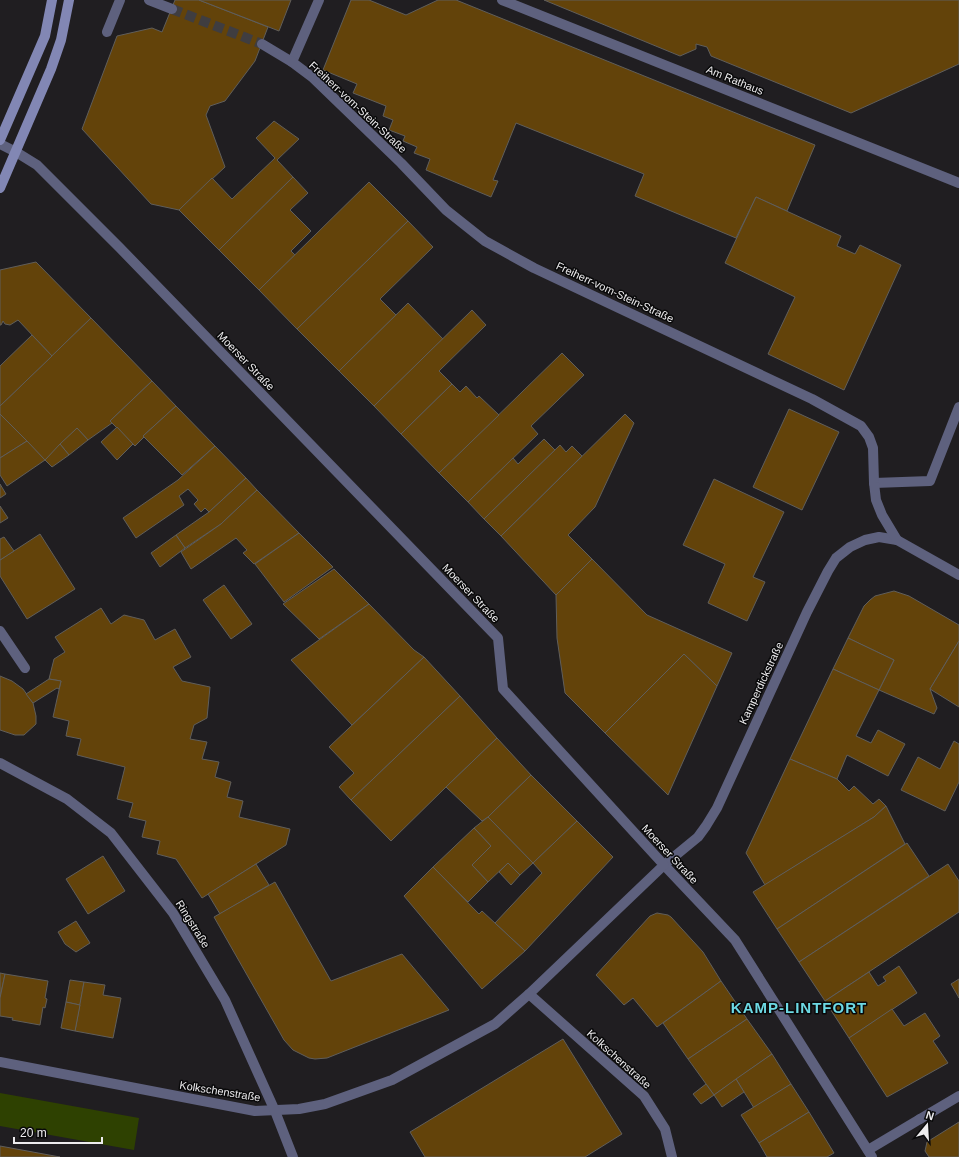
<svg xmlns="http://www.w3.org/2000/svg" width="959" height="1157" viewBox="0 0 959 1157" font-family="Arial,sans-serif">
	<rect width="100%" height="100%" fill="#201e21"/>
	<!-- green -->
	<polygon fill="#2e4101" points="0,1093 139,1118 134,1150 0,1126"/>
	<!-- building -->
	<g fill="#63430a" stroke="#605e5b">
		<polygon points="175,0 199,0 268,27 255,61 225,101 210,106 206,115 225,167 179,210 151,204 82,129 117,36 152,28 162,32"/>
		<polygon points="199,0 291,0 279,31"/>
		<polygon points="351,0 369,0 406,15 438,0 456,0 815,145 787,211 756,197 736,238 635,196 644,174 516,123 493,180 498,181 491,197 426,170 430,159 414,153 417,147 403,141 405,136 389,130 393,120 383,116 386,106 353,93 357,84 323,70"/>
		<polygon points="544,0 959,0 959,64 851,113 711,56 707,47 696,44 696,49 680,56"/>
		<polygon points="274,121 299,139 277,160 293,177 219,250 179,210 212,178 232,199 275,158 256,138"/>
		<polygon points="293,177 308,193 290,210 311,231 291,251 295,255 259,290 219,250"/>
		<polygon points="369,182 408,221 297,329 259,290"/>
		<polygon points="756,197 841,236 837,246 855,254 860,245 901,265 844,390 768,354 795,297 725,263"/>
		<polygon points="408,221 433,247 380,299 396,315 339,371 297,329"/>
		<polygon points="36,262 91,318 52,356 18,320 10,325 5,324 3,321 1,325 0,325 0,270"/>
		<polygon points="408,303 443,339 374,406 339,371"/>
		<polygon points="472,310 486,325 439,371 452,384 401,434 374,406"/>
		<polygon points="91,318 152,381 110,421 112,423 88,440 77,428 45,460 0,414 0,406"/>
		<polygon points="32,335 52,356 0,406 0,366"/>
		<polygon points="562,353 584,375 531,426 538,434 468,502 439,473"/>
		<polygon points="152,381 176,406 143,436 144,437 135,446 110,421"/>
		<polygon points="452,384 460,392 466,386 477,398 479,396 499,415 439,473 401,434"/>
		<polygon points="176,406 215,446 182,475 143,436"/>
		<polygon points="789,409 839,432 802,510 753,487"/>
		<polygon points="0,414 27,441 0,458"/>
		<polygon points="625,414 634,423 595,507 568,535 592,559 556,595 501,536"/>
		<polygon points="117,427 133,444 117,460 101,442"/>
		<polygon points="77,428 88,440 69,455 60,444"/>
		<polygon points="544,439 555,450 484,519 468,502 513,458 518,464"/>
		<polygon points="27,441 45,460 7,486 0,475 0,458"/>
		<polygon points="60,444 69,455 52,467 45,460"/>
		<polygon points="560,445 566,452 572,446 582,456 501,536 484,519"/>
		<polygon points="215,446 246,478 209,512 205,508 201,512 194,504 198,500 188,489 179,496 184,505 136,538 123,518 178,480"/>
		<polygon points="246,478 257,490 221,524 185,548 176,535 209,512"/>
		<polygon points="714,479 784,512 753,577 765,582 747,621 708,603 725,564 683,545"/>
		<polygon points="0,484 6,494 0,498"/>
		<polygon points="257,490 299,533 254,564 243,553 247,550 236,538 191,569 181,552 221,524"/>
		<polygon points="0,506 8,518 0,523"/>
		<polygon points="299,533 333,567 284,602 255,564"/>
		<polygon points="40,534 75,589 27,619 0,576 0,560"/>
		<polygon points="176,535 185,548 160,567 151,553"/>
		<polygon points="4,537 14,551 0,560 0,539"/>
		<polygon points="592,559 647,615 732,653 717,686 684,654 605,733 565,693 557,638 556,595"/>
		<polygon points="334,569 369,604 319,639 283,604"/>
		<polygon points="224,585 252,624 231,639 203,600"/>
		<polygon points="894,591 909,596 959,625 959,641 930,689 937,708 934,714 879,690 894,660 848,638 864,606 870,600 875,596"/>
		<polygon points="369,604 414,650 424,657 352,725 291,660"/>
		<polygon points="101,608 111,624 124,615 144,620 155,640 175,629 191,657 173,667 182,681 210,687 207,718 194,725 190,739 207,742 202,759 219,762 215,777 231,782 227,797 243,801 239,817 290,829 286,845 202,898 176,859 157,854 160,841 142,837 146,821 129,817 133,803 117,799 125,767 77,755 81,739 66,736 69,721 53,717 61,681 49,679 54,659 65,652 55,637"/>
		<polygon points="848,638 894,660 879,690 833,669"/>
		<polygon points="959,641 959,707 930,689"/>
		<polygon points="684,654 717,686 668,795 605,733"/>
		<polygon points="424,657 460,696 351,800 339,787 354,773 329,747"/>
		<polygon points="833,669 879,690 856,736 871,743 878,730 905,744 888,776 847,755 837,779 790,759"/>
		<polygon points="0,676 12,681 23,689 33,703 36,716 36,724 24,735 15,735 0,730"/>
		<polygon points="49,679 61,681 59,689 57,688 33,703 26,694"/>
		<polygon points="460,696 497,738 446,787 391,841 351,800"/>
		<polygon points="497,738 531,775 488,817 482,821 446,787"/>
		<polygon points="954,741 959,744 959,782 945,811 901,790 918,757 940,769"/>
		<polygon points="790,759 837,779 849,791 854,786 873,804 879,799 886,806 874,817 765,885 746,853"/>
		<polygon points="531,775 577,821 533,863 488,817"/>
		<polygon points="886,806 905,844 777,929 753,892 874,817"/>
		<polygon points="488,817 533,863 520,875 508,863 488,882 472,865 491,846 474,828"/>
		<polygon points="577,821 613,857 525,951 495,923 542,873 533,863"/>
		<polygon points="474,828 491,846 472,865 488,882 468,902 433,867"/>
		<polygon points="907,843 929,876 799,962 777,929"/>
		<polygon points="103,856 125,891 88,914 66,879"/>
		<polygon points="508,863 520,875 511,885 499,872"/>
		<polygon points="256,864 269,885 220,914 208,894"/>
		<polygon points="948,864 959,881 959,912 825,1001 799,962"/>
		<polygon points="433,867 479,914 482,911 525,951 482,989 404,896"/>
		<polygon points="275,882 331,981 402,954 449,1010 327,1058 315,1059 309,1058 293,1050 284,1040 214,917"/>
		<polygon points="657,913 668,915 671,917 703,952 721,981 657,1027 633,998 624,1005 596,975 650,916"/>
		<polygon points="76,921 90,943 76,952 65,944 58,932"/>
		<polygon points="899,966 917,993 849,1038 825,1001 869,972 878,986 886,981 883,977"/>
		<polygon points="0,973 5,974 0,998"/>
		<polygon points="5,974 48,981 45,998 47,999 45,1008 43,1007 40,1025 12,1020 13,1018 0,1016 0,998"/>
		<polygon points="959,979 959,998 951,984"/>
		<polygon points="70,980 84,982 80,1005 66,1002"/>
		<polygon points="721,981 747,1019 688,1059 663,1023"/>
		<polygon points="84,982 105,985 103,995 121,998 113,1038 75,1031"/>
		<polygon points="66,1002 80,1005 75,1031 61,1028"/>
		<polygon points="892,1009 904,1026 925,1013 940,1036 933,1041 948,1063 887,1097 849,1038"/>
		<polygon points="747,1019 772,1054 714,1095 688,1059"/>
		<polygon points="563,1039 622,1134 585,1157 425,1157 410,1132"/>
		<polygon points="772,1054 791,1084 754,1108 736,1079"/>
		<polygon points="736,1079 744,1092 722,1107 714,1095"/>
		<polygon points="706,1084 714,1095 701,1104 693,1094"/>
		<polygon points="791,1084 809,1112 759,1143 741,1115"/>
		<polygon points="809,1112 834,1153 827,1157 767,1157 759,1143"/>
		<polygon points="959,1122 959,1157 929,1157 925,1151 927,1142"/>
		<polygon points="0,1146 60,1157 0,1157"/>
	</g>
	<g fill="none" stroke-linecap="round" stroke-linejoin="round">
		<!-- minor-tunnel -->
		<polyline stroke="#3f3d40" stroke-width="10" stroke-dasharray="10 5" stroke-linecap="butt" points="172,9 262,44"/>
		<!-- service -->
		<g stroke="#5e617e" stroke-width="10">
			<polyline points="664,865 698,837 706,826 717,808 807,612 828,571 836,558 850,547 865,540 879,537 897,540"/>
			<polyline points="920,1119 959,1096"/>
		</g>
		<!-- pedestrian -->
		<g stroke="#5e617e" stroke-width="10">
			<polyline points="502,0 959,183"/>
			<polyline points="107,32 120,0"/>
			<polyline points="292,62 319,0"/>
			<polyline points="874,483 930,481 959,407"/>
			<polyline points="664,865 735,940 872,1157"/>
			<polyline points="868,1150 920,1119"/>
		</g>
		<!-- minor -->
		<g stroke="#5e617e" stroke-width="10">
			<polyline points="149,0 172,9"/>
			<polyline points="262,44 292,62 312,77 401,163 446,210 485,241 534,268 812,399 861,426 869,437 873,448 874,483 876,500 882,515 897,540 959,575"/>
			<polyline points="0,144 16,152 37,165 120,248 498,638 503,689 664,865 529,994 495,1024 392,1080 325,1104 299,1109 255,1111 0,1062"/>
			<polyline points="0,631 25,668"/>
			<polyline points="529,994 644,1096 665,1129 672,1157"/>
		</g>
		<!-- tertiary -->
		<polyline stroke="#5e617e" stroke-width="10" points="0,763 67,799 111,833 173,913 225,1000 275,1111 293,1157"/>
		<!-- secondary -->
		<g stroke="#8287b4" stroke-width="10">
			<polyline points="0,140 45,36 52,0"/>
			<polyline points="0,188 51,69 61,40 69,0"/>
		</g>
	</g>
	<g text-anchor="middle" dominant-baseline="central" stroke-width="3" stroke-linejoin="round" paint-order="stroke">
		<!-- street labels -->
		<g font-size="11" fill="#edecee" stroke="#09090a">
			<text transform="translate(735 80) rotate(22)">Am Rathaus</text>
			<text transform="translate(358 107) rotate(43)">Freiherr-vom-Stein-Straße</text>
			<text transform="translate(615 292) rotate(25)">Freiherr-vom-Stein-Straße</text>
			<text transform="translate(246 361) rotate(46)">Moerser Straße</text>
			<text transform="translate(471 593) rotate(46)">Moerser Straße</text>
			<text transform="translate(761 683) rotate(-65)">Kamperdickstraße</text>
			<text transform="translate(670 854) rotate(47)">Moerser Straße</text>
			<text transform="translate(193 924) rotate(58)">Ringstraße</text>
			<text transform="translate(619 1059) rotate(42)">Kolkschenstraße</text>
			<text transform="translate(220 1091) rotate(9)">Kolkschenstraße</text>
		</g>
		<!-- district labels -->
		<g font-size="15" font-weight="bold" letter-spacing="1" fill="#6dd9e4" stroke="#09090a">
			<text x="799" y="1007">KAMP-LINTFORT</text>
		</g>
	</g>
	<!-- north arrow -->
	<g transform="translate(927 1125) rotate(18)" stroke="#09090a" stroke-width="3" paint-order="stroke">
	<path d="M0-3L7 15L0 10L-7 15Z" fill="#edecee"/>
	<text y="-6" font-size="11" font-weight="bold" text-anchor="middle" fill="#edecee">N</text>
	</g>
	<!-- scale -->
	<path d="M14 1137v6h88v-6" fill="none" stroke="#edecee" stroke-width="2"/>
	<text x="20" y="1137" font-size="12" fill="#edecee" stroke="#09090a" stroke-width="3" paint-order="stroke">20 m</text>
</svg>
